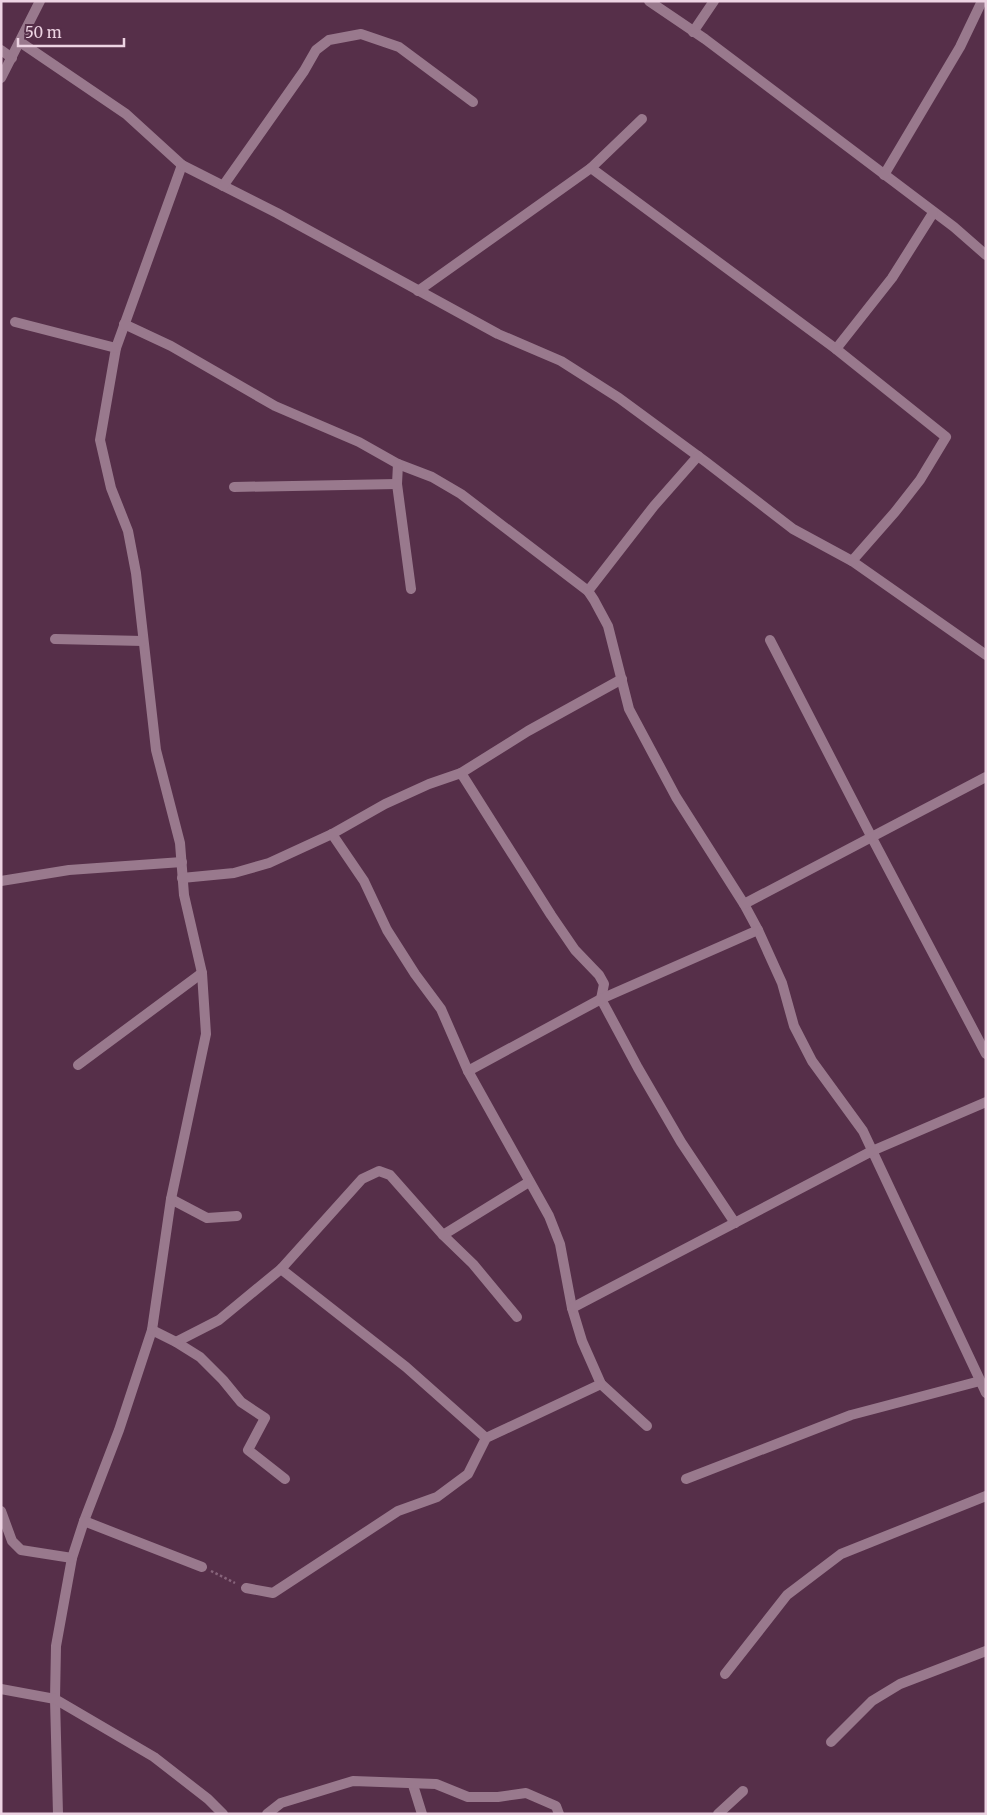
<svg xmlns="http://www.w3.org/2000/svg" width="987" height="1815" viewBox="0 0 987 1815" font-family="Merriweather,serif">
	<rect width="100%" height="100%" fill="#562f49"/>
	<g fill="none" stroke-linecap="round" stroke-linejoin="round">
		<!-- path -->
		<polyline stroke="#87647b" stroke-width="2.5" stroke-dasharray="2.5 2.5" stroke-linecap="butt" points="211,1571 235,1583"/>
		<!-- minor -->
		<g stroke="#99798d" stroke-width="10">
			<polyline points="649,1 705,39 954,227 986,255"/>
			<polyline points="693,32 714,1"/>
			<polyline points="20,42 126,114 182,165 116,348 100,440 111,488 128,531 136,573 156,750 180,843 184,895 202,973 206,1034 171,1199 152,1330 119,1430 84,1521 72,1558 56,1646 55,1699 58,1814"/>
			<polyline points="1,50 12,58"/>
			<polyline points="1,78 40,1"/>
			<polyline points="182,165 277,213 498,334 561,361 619,398 706,462 793,529 852,561 986,655"/>
			<polyline points="591,168 836,349 946,437 920,480 895,512 852,561"/>
			<polyline points="884,175 960,47 982,1"/>
			<polyline points="223,186 304,71 316,50 329,40 361,34 399,47 473,102"/>
			<polyline points="418,291 591,168 642,119"/>
			<polyline points="15,322 116,348"/>
			<polyline points="124,324 171,346 275,406 359,442 398,464 432,477 461,494 588,591 594,600 608,626 629,709 676,797 744,904 758,930 782,983 794,1026 812,1061 863,1131 986,1393"/>
			<polyline points="836,349 892,278 933,213"/>
			<polyline points="398,464 397,484 411,589"/>
			<polyline points="234,487 397,484"/>
			<polyline points="588,591 654,506 698,456"/>
			<polyline points="55,639 143,641"/>
			<polyline points="770,640 871,836 986,1054"/>
			<polyline points="461,773 528,731 622,679"/>
			<polyline points="332,834 364,881 387,930 415,974 441,1009 468,1071 549,1216 560,1244 572,1308 582,1341 601,1384 647,1426"/>
			<polyline points="182,878 234,873 269,863 332,834 385,804 429,784 461,773 551,915 575,950 599,975 604,984 601,999 638,1068 681,1142 735,1223"/>
			<polyline points="1,881 69,870 182,862"/>
			<polyline points="744,904 986,777"/>
			<polyline points="78,1065 202,973"/>
			<polyline points="468,1071 601,999 758,930"/>
			<polyline points="171,1199 207,1218 237,1216"/>
			<polyline points="443,1235 529,1182"/>
			<polyline points="281,1269 406,1367 486,1438"/>
			<polyline points="572,1308 872,1151 986,1102"/>
			<polyline points="152,1330 176,1342 200,1357 223,1380 241,1402 265,1418 248,1450 285,1479"/>
			<polyline points="176,1342 219,1320 281,1269 362,1179 379,1171 390,1175 443,1235 473,1264 517,1317"/>
			<polyline points="686,1479 851,1415 980,1381"/>
			<polyline points="1,1511 12,1541 21,1550 72,1558"/>
			<polyline points="84,1521 202,1567"/>
			<polyline points="246,1588 273,1593 398,1511 437,1497 468,1474 486,1438 601,1384"/>
			<polyline points="725,1674 787,1595 841,1554 986,1496"/>
			<polyline points="1,1689 55,1699 154,1757 208,1799 223,1814"/>
			<polyline points="831,1742 872,1701 900,1684 986,1651"/>
			<polyline points="413,1785 422,1814"/>
			<polyline points="267,1814 281,1803 353,1781 436,1784 468,1797 498,1797 526,1793 556,1806 559,1814"/>
			<polyline points="718,1814 743,1791"/>
		</g>
	</g>
	<!-- border -->
	<rect width="987" height="1815" fill="none" stroke="#edd4e3" stroke-width="5"/>
	<!-- scale -->
	<path d="M18 38v8h106v-8" fill="none" stroke="#edd4e3" stroke-width="2.5"/>
	<text x="25" y="38" font-size="15" fill="#edd4e3" stroke="#562f49" stroke-width="4" paint-order="stroke">50 m</text>
</svg>
